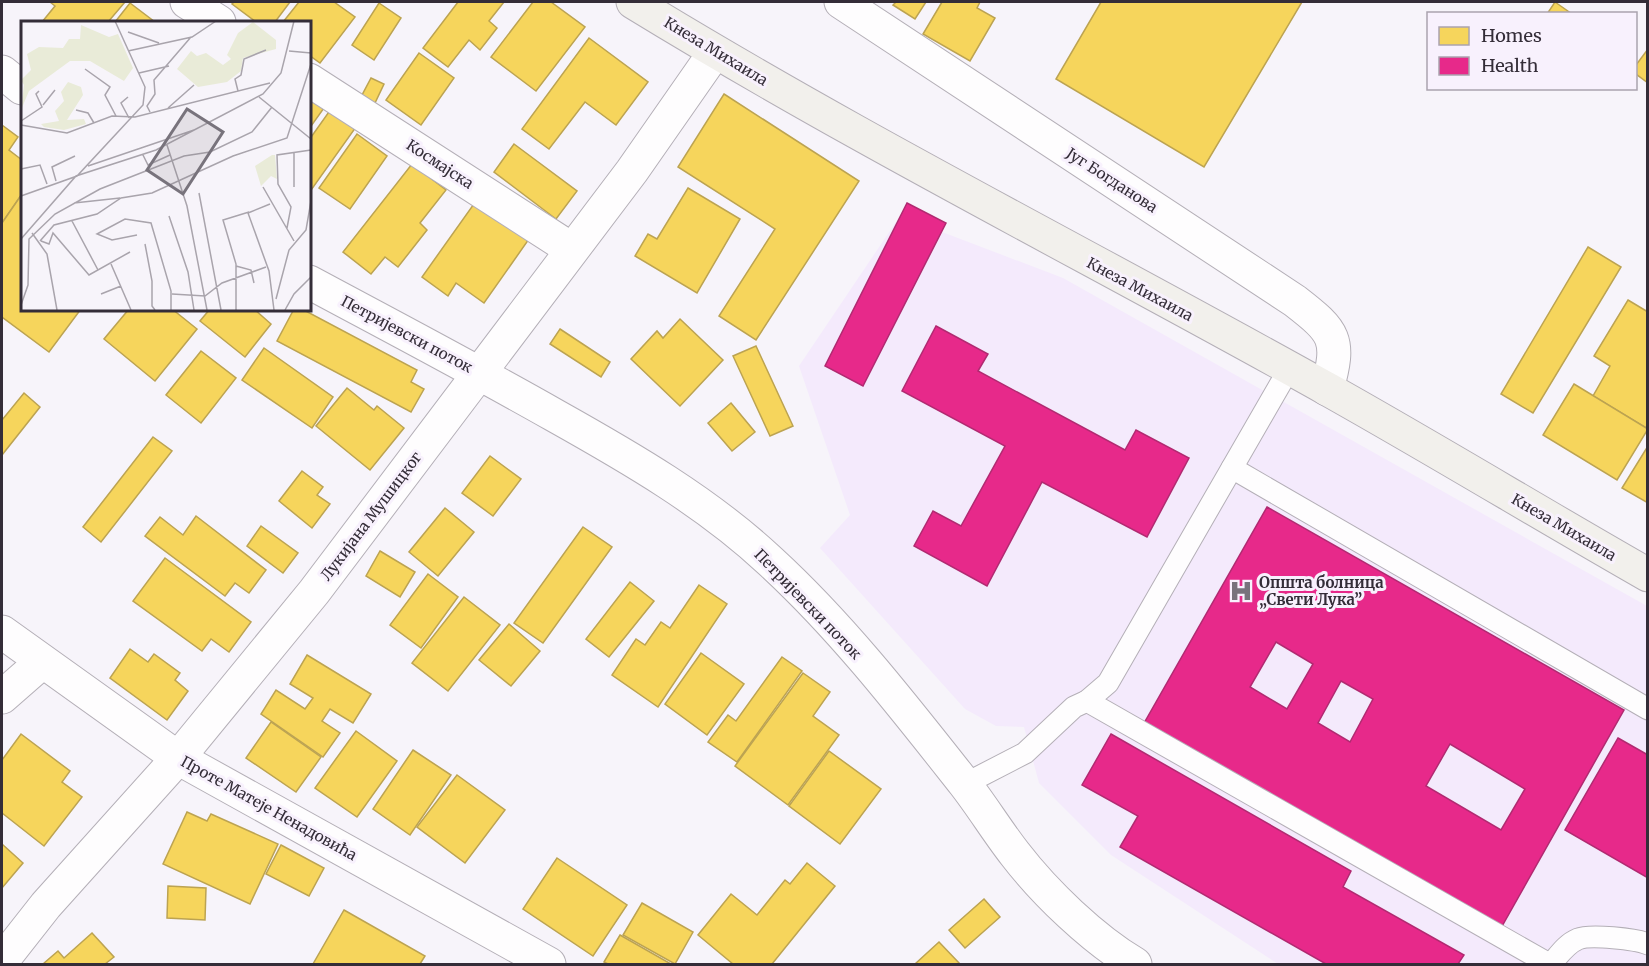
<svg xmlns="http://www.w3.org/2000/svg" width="1649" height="966" viewBox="0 0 1649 966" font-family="Merriweather,serif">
	<rect width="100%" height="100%" fill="#f7f4fa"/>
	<!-- built -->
	<polygon fill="#f4eafc" points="900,216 1063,278 1647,606 1647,964 1278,964 1111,855 1039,783 1024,727 996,726 965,709 820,548 850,515 799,366"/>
	<!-- homes -->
	<g fill="#f6d55c" stroke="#bca351" stroke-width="1.5">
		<polygon points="50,2 125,2 108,22 42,22 55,6"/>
		<polygon points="234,2 290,2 275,22 256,22 232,4"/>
		<polygon points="299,2 334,2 355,17 320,63 309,55 309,22 283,22"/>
		<polygon points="458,2 504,2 489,21 497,28 480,50 469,40 448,67 423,48"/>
		<polygon points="533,2 551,2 585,27 536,91 491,57"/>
		<polygon points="896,2 926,2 915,19 893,5"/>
		<polygon points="942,2 980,2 977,8 995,18 970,61 923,34"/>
		<polygon points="1101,2 1302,2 1204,167 1056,79"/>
		<polygon points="1555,2 1572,14 1547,14"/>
		<polygon points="130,3 155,22 115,22"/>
		<polygon points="379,3 401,18 374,60 352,45"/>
		<polygon points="589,38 648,82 616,125 585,102 549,149 522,129"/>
		<polygon points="1648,49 1648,83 1636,74 1636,65"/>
		<polygon points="419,53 454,78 421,125 386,100"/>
		<polygon points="371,78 384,84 375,103 361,97"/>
		<polygon points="724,94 859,181 756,340 719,316 775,229 678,167"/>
		<polygon points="309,97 324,108 309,129"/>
		<polygon points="331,109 356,127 309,193 309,140"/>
		<polygon points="2,125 18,137 9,150 22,160 22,194 2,223"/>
		<polygon points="357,134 387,156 350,209 319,188"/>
		<polygon points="514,144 577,191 556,219 494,172"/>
		<polygon points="412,164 446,190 420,223 427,230 398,267 385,257 371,274 343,252"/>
		<polygon points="688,188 740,219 697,293 635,256 648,234 657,239"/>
		<polygon points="22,194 22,309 81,309 49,352 2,317 2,223"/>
		<polygon points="476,201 529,239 484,303 456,283 448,296 422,277"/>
		<polygon points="1588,247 1621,267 1533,413 1501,394"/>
		<polygon points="1628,300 1648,312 1648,429 1593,396 1610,366 1594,356"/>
		<polygon points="129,309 172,309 197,329 155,381 104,339"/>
		<polygon points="210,309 254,309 271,324 245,357 200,321"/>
		<polygon points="294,309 302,309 417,370 411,382 424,389 411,412 277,341"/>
		<polygon points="680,319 723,360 680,406 631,359 657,331 663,338"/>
		<polygon points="560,329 610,362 601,377 550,344"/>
		<polygon points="756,346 793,426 770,436 733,356"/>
		<polygon points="264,348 333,397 312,428 242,380"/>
		<polygon points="201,351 236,378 201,423 166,395"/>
		<polygon points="1574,384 1648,429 1617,480 1543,435"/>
		<polygon points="347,388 374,410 377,406 404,428 370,470 316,426"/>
		<polygon points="24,393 40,407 2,455 2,420"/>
		<polygon points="731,403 755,432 732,451 708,423"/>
		<polygon points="153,437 172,451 101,542 83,527"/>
		<polygon points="1648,446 1648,503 1622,488"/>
		<polygon points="490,456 521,479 493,516 462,493"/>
		<polygon points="302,471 323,487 317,495 330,504 312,528 279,501"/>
		<polygon points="445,508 474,532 438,576 409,552"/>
		<polygon points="196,516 266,570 249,593 235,583 225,596 145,536 160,517 183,535"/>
		<polygon points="261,526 298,553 283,573 247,546"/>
		<polygon points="583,527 612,547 543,643 514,623"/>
		<polygon points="380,551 415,572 400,597 366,576"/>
		<polygon points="165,558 251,622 229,652 211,639 202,651 133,601"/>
		<polygon points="428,574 458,597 421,648 390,625"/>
		<polygon points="630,582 654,601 609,657 586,639"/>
		<polygon points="699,585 727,604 658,707 612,675 636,639 645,645 661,622 670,628"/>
		<polygon points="464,597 500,625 448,691 412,663"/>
		<polygon points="509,624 540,651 511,686 479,660"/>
		<polygon points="130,649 148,662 154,654 180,673 175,680 188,691 167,720 110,678"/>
		<polygon points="701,653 744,684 707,735 665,704"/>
		<polygon points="307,655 371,694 353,723 330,709 322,721 340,733 323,757 261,714 276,690 305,709 313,698 290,684"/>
		<polygon points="782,657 802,671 737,762 708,742 728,715 736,721"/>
		<polygon points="803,673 830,692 813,716 839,735 788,805 735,766"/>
		<polygon points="271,722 321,757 296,792 246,758"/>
		<polygon points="356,731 397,761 357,817 315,788"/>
		<polygon points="21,734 70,771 62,782 82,797 44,846 2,813 2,760"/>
		<polygon points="413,750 451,775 410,835 373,809"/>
		<polygon points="829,751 881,789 840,844 789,806"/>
		<polygon points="457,775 505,810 465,863 417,827"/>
		<polygon points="187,812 207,821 211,814 278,844 250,904 163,864"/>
		<polygon points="2,844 23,863 2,888"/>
		<polygon points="281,845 324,868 309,896 266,874"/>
		<polygon points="557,858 627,905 593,956 523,909"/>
		<polygon points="807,863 835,886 772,964 733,964 698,935 731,894 757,915 785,880 790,884"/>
		<polygon points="168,886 206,888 205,920 167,918"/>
		<polygon points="984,899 1000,917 965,948 949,930"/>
		<polygon points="642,903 693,932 675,964 623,935"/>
		<polygon points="344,910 425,956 420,964 313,964"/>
		<polygon points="92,933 114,957 105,964 43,964 58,951 64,958"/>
		<polygon points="620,935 671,964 608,964 604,962"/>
		<polygon points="939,942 960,964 915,964"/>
	</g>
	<!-- health -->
	<g fill="#e7298a" stroke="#b12a71" stroke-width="1.5" fill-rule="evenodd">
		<polygon points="907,203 946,223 863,386 825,366"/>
		<polygon points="936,326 988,354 978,371 1125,450 1136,430 1189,458 1147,537 1042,482 987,586 914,546 933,511 961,526 1005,446 902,391"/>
		<path d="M1267 507 1624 710 1501 928 1143 725ZM1276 642 1313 664 1287 709 1250 687ZM1341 681 1373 699 1350 742 1318 723ZM1450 744 1525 789 1501 830 1426 786Z"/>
		<polygon points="1111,734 1351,871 1343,887 1464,955 1458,964 1326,964 1120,847 1138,816 1082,785"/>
		<polygon points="1618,738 1648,755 1648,878 1565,830"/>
	</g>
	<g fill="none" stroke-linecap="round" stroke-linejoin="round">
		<!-- lane casing -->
		<g stroke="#b4afb7" stroke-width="23">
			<g id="lane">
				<polyline points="1232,468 1648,709"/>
				<polyline points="1087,701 1549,964"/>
				<polyline points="965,784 1025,753 1074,707 1087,701 1108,683 1289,369"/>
				<path d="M1551 964C1559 955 1566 944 1578 939 1590 934 1636 939 1648 944"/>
			</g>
		</g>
		<!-- street casing -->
		<g stroke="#b4afb7" stroke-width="35">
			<g id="street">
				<polyline points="187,2 219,22"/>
				<path d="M841 2 1295 301C1335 332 1341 339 1327 389"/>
				<polyline points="2,72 22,88"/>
				<polyline points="309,80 571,249"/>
				<path d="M309 282C391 326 473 369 554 415 629 457 707 502 770 561 842 627 904 707 964 783 982 806 997 831 1015 854 1045 893 1093 939 1135 964"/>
				<polyline points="2,632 178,758 549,964"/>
				<polyline points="2,697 42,662"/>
				<polyline points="2,961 46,905 178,758 314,592 632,171 715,52"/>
			</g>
		</g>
		<!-- secondary casing -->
		<g stroke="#b4afb7" stroke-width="35">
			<path id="secondary" d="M633 2C860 141 1097 260 1329 390 1436 450 1541 514 1648 575"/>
		</g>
		<!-- lane -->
		<use href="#lane" stroke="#fefdfe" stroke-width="21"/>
		<!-- street -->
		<use href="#street" stroke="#fefdfe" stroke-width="33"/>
		<!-- secondary -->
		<use href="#secondary" stroke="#f2f0ec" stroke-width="33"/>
	</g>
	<!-- icons -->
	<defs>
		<g id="hospital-bare" transform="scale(1.8)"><path d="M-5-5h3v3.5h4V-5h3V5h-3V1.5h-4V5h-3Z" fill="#78737c" stroke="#f8f1fd" stroke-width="2.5" paint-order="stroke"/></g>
	</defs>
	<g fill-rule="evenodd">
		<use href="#hospital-bare" x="1241" y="591"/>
	</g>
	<g text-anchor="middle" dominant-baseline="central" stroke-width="6" stroke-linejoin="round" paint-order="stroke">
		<!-- street labels -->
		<g font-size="15" fill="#342d38" stroke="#f8f1fd">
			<text transform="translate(716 51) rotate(31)">Кнеза Михаила</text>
			<text transform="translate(440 164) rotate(33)">Космајска</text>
			<text transform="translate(1112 180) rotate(33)">Југ Богданова</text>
			<text transform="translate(1140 289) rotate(28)">Кнеза Михаила</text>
			<text transform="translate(407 334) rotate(28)">Петријевски поток</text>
			<text transform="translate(371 516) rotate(-53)">Лукијана Мушицког</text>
			<text transform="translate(1564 527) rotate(30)">Кнеза Михаила</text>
			<text transform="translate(808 604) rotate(46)">Петријевски поток</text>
			<text transform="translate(269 808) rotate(29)">Проте Матеје Ненадовића</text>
		</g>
		<!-- poi labels -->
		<g font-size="15" font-weight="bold" fill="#342d38" stroke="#f8f1fd" text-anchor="start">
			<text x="1259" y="582">Општа болница<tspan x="1259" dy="17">„Свети Лука”</tspan></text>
		</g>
	</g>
	<!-- overview -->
	<g transform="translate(21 21)">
		<rect width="290" height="290" fill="#f7f4fa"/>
		<path d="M232 1 255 19V28L222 37 220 50 206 61 177 66 156 48 170 30 176 35 185 32 202 44 210 38 206 34 217 12ZM60 4 88 16 97 13 112 47 103 60 69 40H49L8 70 0 89 3 64 0 59 10 49 6 33 18 26 42 27 48 18H59ZM47 61 60 66 62 74 46 99 63 98 65 103 43 109 23 106 20 103 38 100 34 90 43 80 40 71ZM251 134H254L256 158 250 155 240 165 234 145Z" fill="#e9ebd8"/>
		<path fill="none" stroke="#a9a4ac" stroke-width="1.5" d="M107 11 138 22M107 30 171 16 195 0M268 30 290 32M64 48 89 66 84 74 95 95M118 52 148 45M217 70 214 58 220 54 223 38 245 29M107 76 100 82 108 97M238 76 290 118M22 84 34 69M147 87 173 64M55 89 67 92 73 102M129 91 126 85 134 73 133 59 170 16M0 100 21 86 15 73 18 70M0 104 46 112 91 95 114 96 249 62M146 124 166 185 186 289M273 131V166M122 134 127 144 149 134M67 145 173 109M0 148 19 144 26 163M35 160 31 146 54 135M242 166 273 220M178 172 200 289M0 175 56 155 122 84 124 66 94 0M53 182 99 177M249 183 227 192 248 250 253 289M148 195 167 251 173 289M51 200 77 249M266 207 270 186 257 163 256 134 290 129M11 212 26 233 36 289M116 214 91 219 76 213 104 198 130 202 150 270V289M0 218 55 155 135 129 242 73 260 52 273 0M19 220 33 204 76 193 100 177 131 172 212 135 266 117 290 43M20 220 28 223 32 212 68 254 109 231M124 223 131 260V285L134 289M90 243 110 289M215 245 230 249 233 262M80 273 100 265M151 273 184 275 201 262 245 246M255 278 268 229 285 209 290 180M0 284 7 264 8 218 34 193 79 168 163 135 189 131 231 111 251 86M215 289V243L202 199 228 191M264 289 273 273 290 256"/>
		<path fill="#78737c" fill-opacity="0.15" stroke="#78737c" stroke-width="3" d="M166 88 202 111 162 173 126 149Z"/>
		<rect width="290" height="290" fill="none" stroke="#342d38" stroke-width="3"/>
	</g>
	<!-- border -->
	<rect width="1649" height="966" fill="none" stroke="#342d38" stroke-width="6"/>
	<!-- legend -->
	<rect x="1427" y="12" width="210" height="78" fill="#f8f1fd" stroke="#aaa3ae" stroke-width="1.5"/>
	<rect x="1439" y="27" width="30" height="18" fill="#f6d55c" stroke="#aaa3ae" stroke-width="1.5"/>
	<text x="1481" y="42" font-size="18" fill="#342d38">Homes</text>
	<rect x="1439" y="57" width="30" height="18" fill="#e7298a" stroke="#aaa3ae" stroke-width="1.5"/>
	<text x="1481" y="72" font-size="18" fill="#342d38">Health</text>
</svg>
